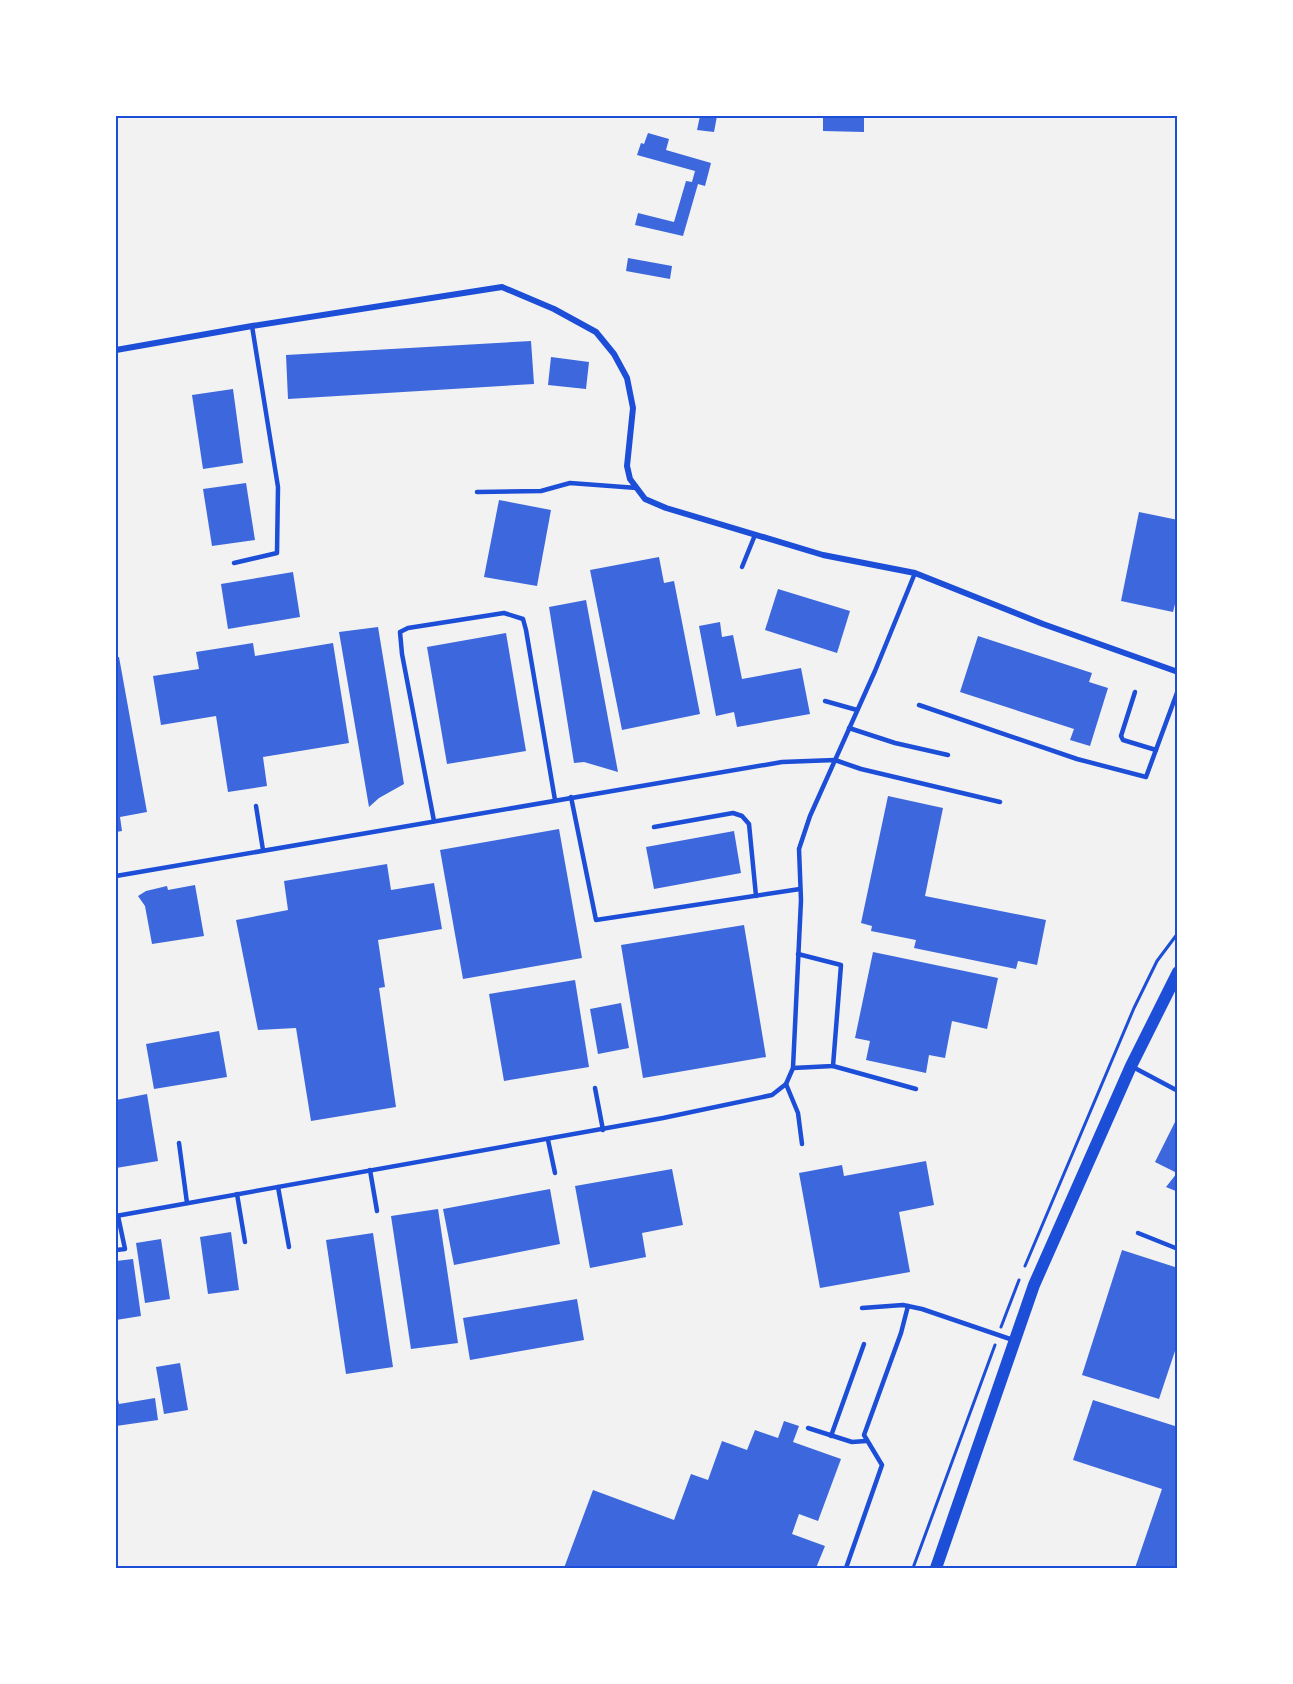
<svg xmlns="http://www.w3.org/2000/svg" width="1293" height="1684" viewBox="0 0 1293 1684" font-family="'Source Serif 4',serif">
	<rect width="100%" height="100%" fill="#f2f2f2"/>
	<!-- building -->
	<g fill="#3d67dc">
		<polygon points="700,116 717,116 714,132 697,130"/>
		<polygon points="823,116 864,116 864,132 823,131"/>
		<polygon points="648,133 669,139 666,150 711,163 705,186 698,184 683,236 635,225 638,213 674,222 686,181 692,182 695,171 637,155 641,143 644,144"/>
		<polygon points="628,258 672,266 670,279 626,271"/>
		<polygon points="531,341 534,384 288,399 286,355"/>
		<polygon points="551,357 589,362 586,389 548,385"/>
		<polygon points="233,389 243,463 203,469 192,395"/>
		<polygon points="246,483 255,540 212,546 203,489"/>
		<polygon points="499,500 551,510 537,586 484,577"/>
		<polygon points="1139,512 1178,520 1178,592 1173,612 1121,601"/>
		<polygon points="659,557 664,583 674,581 700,714 622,730 590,570"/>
		<polygon points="293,572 300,617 228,629 221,584"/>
		<polygon points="778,589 850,611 837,653 765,630"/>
		<polygon points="586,600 618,772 584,762 574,763 549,607"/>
		<polygon points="720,622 722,637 733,635 742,679 801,668 810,714 737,727 734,712 716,716 699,626"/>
		<polygon points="378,627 404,784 379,798 369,807 339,632"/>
		<polygon points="506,633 526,751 447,764 427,647"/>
		<polygon points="978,636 1092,673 1089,682 1108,688 1090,746 1070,740 1074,729 960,692"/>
		<polygon points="253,643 255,656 333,643 349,743 263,757 267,786 228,792 216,716 161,725 153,676 199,669 196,652"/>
		<polygon points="116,657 119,657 147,812 120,817 122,831 116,832"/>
		<polygon points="888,796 943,808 925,896 1046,920 1037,965 1018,961 1016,969 914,948 916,940 871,931 872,926 861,923"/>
		<polygon points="559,829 582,958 463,979 440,850"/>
		<polygon points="734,831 741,873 654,889 646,847"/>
		<polygon points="387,864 391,890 434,883 442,929 378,940 385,987 379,988 396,1107 311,1121 296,1028 258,1030 236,920 288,910 284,881"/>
		<polygon points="195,885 204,936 152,944 145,906 138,896 146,891 167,886 168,890"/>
		<polygon points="744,925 766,1057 643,1078 621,945"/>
		<polygon points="873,952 998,978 987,1029 952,1021 945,1058 929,1055 926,1073 866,1060 870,1041 855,1038"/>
		<polygon points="575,980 589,1067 504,1081 489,994"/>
		<polygon points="621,1003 629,1048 598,1054 590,1009"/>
		<polygon points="219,1031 227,1077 154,1089 146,1044"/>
		<polygon points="147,1094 158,1161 116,1168 116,1100"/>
		<polygon points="1178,1116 1178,1192 1166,1187 1177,1173 1155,1162"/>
		<polygon points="926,1161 934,1205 899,1212 910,1272 820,1288 799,1173 842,1165 844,1176"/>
		<polygon points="672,1169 683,1225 642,1233 646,1257 590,1268 575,1186"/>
		<polygon points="550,1189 560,1244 454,1265 443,1209"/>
		<polygon points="438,1209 458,1343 411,1349 391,1216"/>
		<polygon points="231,1232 239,1290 208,1294 200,1237"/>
		<polygon points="373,1233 393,1367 346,1374 326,1240"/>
		<polygon points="161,1239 170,1299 145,1303 136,1243"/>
		<polygon points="1122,1250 1178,1268 1178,1342 1159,1399 1082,1375"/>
		<polygon points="133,1259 141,1316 116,1320 116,1261"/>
		<polygon points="577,1299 584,1340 470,1360 463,1318"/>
		<polygon points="180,1363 188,1410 164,1414 156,1367"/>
		<polygon points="116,1390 119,1404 155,1398 158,1420 116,1426"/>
		<polygon points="1093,1400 1178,1427 1178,1568 1135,1568 1162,1489 1073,1460"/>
		<polygon points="784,1421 799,1426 793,1442 841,1459 818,1521 799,1514 792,1534 825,1546 816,1568 564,1568 593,1490 674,1520 691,1474 708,1480 722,1441 747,1450 755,1430 778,1438"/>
	</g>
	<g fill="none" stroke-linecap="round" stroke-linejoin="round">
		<!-- path -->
		<g stroke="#1d4ed8" stroke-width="3">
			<polyline points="1025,1266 1134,1008 1157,961 1178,933"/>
			<polyline points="1001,1327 1019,1280"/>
			<polyline points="913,1568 995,1345"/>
		</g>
		<!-- service -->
		<g stroke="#1d4ed8" stroke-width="4.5">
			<polyline points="477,492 541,491 570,483 637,488"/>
			<polyline points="234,563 277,553 278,487 252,326"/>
			<polyline points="742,567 755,535"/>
			<polyline points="1135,692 1121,736 1123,740 1156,750"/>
			<polyline points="825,701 857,710"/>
			<polyline points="919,705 1077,759 1146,777 1178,690"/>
			<polyline points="849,728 895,743 948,755"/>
			<polyline points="571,797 596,920 800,889"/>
			<polyline points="256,806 263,850"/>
			<polyline points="434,821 402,654 400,632 408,628 504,613 523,619 526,630 555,800"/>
			<polyline points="654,827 733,813 742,816 749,824 756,896"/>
			<polyline points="116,876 782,762 835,760 861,769 1000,802"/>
			<polyline points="833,1066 916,1089"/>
			<polyline points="1131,1066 1178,1091"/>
			<polyline points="793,1068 833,1066 841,965 798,954"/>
			<polyline points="786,1084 798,1113 802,1144"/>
			<polyline points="595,1088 603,1130"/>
			<polyline points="548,1140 555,1173"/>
			<polyline points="179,1143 187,1203"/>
			<polyline points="370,1170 377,1211"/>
			<polyline points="278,1187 289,1247"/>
			<polyline points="237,1194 245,1242"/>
			<polyline points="116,1216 663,1118 772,1095 786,1084 793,1068 801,900 799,849 810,816 875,671 915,573"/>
			<polyline points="1138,1233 1178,1249"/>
			<polyline points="116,1250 125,1249 118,1216"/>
			<polyline points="862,1308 903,1305 922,1309 1013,1340"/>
			<polyline points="808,1428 852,1442 866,1441"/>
			<polyline points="831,1436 864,1344"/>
			<polyline points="846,1568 882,1465 864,1435 901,1333 908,1306"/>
		</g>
		<!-- minor -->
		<polyline stroke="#1d4ed8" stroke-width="6" points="116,350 252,326 502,287 554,309 596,332 614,354 627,378 633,408 627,466 630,479 645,499 666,508 823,555 915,573 1043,624 1178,672"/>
		<!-- secondary -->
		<polyline stroke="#1d4ed8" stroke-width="12" points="936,1568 1034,1285 1131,1066 1178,972"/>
	</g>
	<!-- border -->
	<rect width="1293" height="1684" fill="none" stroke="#ffffff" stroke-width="234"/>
	<rect x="117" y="117" width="1059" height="1450" fill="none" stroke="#1d4ed8" stroke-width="2"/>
</svg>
